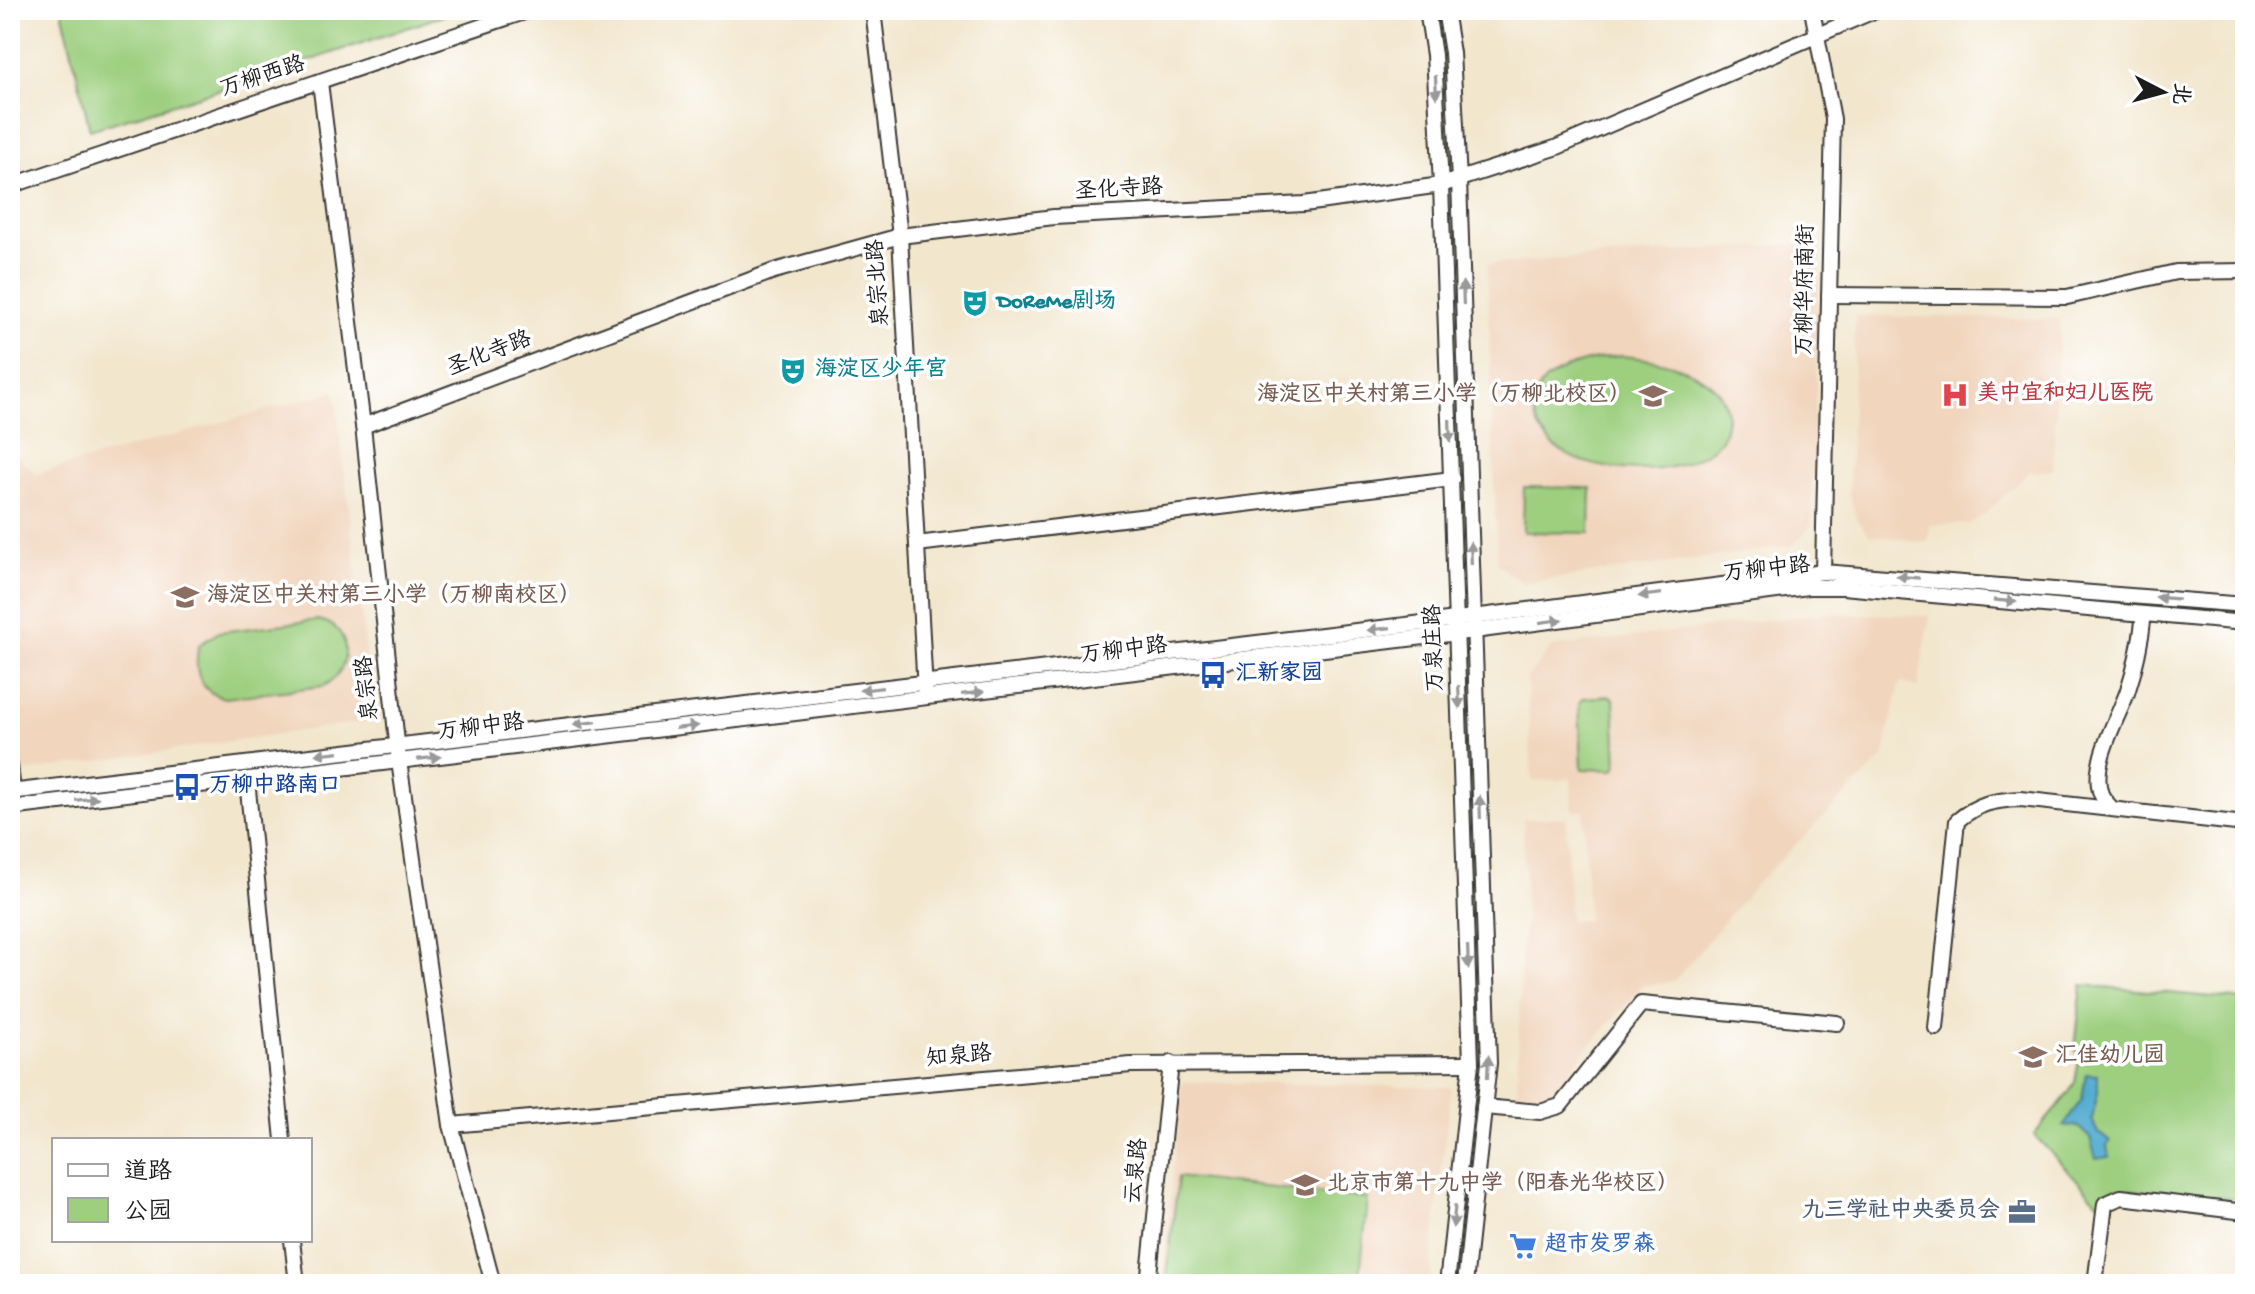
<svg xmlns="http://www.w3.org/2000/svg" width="2255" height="1294" viewBox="0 0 2255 1294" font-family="'Gochi Hand','LXGW WenKai TC',sans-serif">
	<rect width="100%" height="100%" fill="#fff"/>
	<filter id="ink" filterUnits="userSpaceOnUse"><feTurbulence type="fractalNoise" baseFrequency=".0125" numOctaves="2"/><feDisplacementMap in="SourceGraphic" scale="16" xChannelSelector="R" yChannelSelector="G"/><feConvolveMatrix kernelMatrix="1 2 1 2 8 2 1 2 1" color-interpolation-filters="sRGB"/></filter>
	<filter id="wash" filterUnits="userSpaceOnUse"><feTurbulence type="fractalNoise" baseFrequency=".006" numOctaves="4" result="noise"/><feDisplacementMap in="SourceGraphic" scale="32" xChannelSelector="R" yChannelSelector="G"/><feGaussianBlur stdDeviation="1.8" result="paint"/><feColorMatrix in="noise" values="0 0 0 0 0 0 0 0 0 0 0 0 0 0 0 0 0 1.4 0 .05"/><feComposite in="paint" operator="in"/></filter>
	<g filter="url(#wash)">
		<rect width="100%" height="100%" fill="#f2e6cd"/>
		<!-- built -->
		<g fill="#f1d5bd">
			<polygon points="1821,242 1811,527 1792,546 1522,583 1497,564 1487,264"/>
			<polygon points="1855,316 2060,319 2053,470 2029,472 1984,515 1969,524 1930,525 1928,542 1870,535 1857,521 1849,494"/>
			<polygon points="335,391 374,720 10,774 10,450 36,474"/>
			<polygon points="1825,613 1930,616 1918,687 1900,682 1883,758 1757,883 1674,981 1642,986 1583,1053 1548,1101 1517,1106 1521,955 1525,923 1523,819 1566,817 1570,921 1588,920 1584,811 1572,810 1571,779 1532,781 1527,678 1552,647"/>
			<polygon points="1182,1082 1451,1087 1429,1284 1161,1284"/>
		</g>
		<!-- green -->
		<g fill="#9dcf7f" stroke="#5c764e" stroke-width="2">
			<polygon points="62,10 460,10 276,72 90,130"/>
			<path d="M1621 356C1662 359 1745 376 1723 435 1717 451 1694 460 1679 465 1643 476 1567 470 1543 434 1506 379 1581 358 1621 356Z"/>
			<polygon points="1524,487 1591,488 1590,533 1523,532"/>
			<path d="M317 620C354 624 353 673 323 686L225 698C199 693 193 669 199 645L219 632Z"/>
			<polygon points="1610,696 1614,700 1617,765 1614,770 1582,769 1579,703 1584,698"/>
			<polygon points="2082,985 2245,1000 2245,1199 2117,1189 2098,1202 2034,1135 2068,1094 2075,1082 2079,1061 2075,1048"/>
			<polygon points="1178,1177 1368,1199 1359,1284 1166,1284"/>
		</g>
		<!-- water -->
		<polygon fill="#53acd0" stroke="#386476" stroke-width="2" points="2086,1074 2098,1075 2098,1093 2092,1119 2099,1133 2110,1142 2107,1146 2109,1157 2096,1159 2090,1138 2076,1125 2063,1126 2082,1099"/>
	</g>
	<g filter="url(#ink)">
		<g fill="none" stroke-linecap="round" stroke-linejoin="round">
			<!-- minor casing -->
			<g stroke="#3c3a37" stroke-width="18">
				<g id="minor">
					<polyline points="873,10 900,236 925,691"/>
					<polyline points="1427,10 1434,55 1441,185 1471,1063 1447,1284"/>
					<polyline points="1445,10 1452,53 1459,180 1489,1063 1465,1284"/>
					<polyline points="1812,10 1833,119 1823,572"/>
					<polyline points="320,82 363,426 399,761 451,1125 493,1284"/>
					<polyline points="10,186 530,10"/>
					<polyline points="1829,295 2067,297 2176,272 2245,271"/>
					<polyline points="363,426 774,271 900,236 1054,217 1304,204 1441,185 1555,148 1876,10"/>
					<polyline points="917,544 1452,479"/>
					<polyline points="10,765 13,791"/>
					<polyline points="247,780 283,1140"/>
					<polyline points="10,792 1473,617 1823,572 2245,605"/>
					<polyline points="10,808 1474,631 1808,587 1843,587 2245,623"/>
					<path d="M2112 809C2109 805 2103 799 2101 794 2090 765 2117 720 2127 693 2136 666 2141 642 2144 614"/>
					<path d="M1936 1028 1957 821C1978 803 1994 800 2021 799L2245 824"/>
					<polyline points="1484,1107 1540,1112 1560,1106 1641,1004 1837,1023"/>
					<polyline points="451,1125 1131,1065 1471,1063"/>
					<polyline points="292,1240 297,1284"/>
					<polyline points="1148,1284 1171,1063"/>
					<polyline points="2095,1284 2105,1204 2121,1197 2245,1212"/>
				</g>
			</g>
			<!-- minor -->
			<use href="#minor" stroke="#fff" stroke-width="14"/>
		</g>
		<!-- one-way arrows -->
		<defs><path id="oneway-solid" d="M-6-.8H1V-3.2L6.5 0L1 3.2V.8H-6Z" transform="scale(2)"/></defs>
		<g fill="#999">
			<use href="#oneway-solid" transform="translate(1436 87) rotate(87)"/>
			<use href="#oneway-solid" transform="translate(1463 293) rotate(-92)"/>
			<use href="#oneway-solid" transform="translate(1450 431) rotate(88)"/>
			<use href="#oneway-solid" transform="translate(1471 553) rotate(-92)"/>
			<use href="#oneway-solid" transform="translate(1908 577) rotate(-175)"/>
			<use href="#oneway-solid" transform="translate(1650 595) rotate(173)"/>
			<use href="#oneway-solid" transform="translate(2167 598) rotate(-175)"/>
			<use href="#oneway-solid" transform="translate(2005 601) rotate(5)"/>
			<use href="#oneway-solid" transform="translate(1551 621) rotate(-8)"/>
			<use href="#oneway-solid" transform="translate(1379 629) rotate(173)"/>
			<use href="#oneway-solid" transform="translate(871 689) rotate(173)"/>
			<use href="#oneway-solid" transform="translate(973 693) rotate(-7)"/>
			<use href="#oneway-solid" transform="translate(1459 697) rotate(88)"/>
			<use href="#oneway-solid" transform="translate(585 723) rotate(173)"/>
			<use href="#oneway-solid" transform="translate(687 727) rotate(-7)"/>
			<use href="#oneway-solid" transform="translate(327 753) rotate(173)"/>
			<use href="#oneway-solid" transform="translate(429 758) rotate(-7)"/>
			<use href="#oneway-solid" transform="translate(87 799) rotate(-7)"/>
			<use href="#oneway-solid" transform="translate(1480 807) rotate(-92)"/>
			<use href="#oneway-solid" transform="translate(1468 957) rotate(88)"/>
			<use href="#oneway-solid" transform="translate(1488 1067) rotate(-87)"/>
			<use href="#oneway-solid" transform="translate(1454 1216) rotate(96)"/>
		</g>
	</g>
	<!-- icons -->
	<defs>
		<g id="theatre-bare" transform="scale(2.16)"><path d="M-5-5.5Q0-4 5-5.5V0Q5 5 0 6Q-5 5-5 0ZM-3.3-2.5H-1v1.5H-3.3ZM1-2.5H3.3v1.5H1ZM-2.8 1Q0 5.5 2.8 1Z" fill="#0f9aa8" stroke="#fff" stroke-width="2.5" paint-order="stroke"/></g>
		<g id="hospital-bare" transform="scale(2.16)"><path d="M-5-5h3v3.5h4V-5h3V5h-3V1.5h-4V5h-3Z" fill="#e0444e" stroke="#fff" stroke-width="2.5" paint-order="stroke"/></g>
		<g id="school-bare" transform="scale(2.16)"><path d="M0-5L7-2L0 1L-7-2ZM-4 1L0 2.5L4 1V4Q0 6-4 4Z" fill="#8d6e63" stroke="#fff" stroke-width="2.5" paint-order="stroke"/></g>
		<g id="bus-bare" transform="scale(2.16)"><path d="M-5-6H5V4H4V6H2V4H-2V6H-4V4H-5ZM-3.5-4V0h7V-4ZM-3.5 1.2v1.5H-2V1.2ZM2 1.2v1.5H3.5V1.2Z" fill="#1a4fb4" stroke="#fff" stroke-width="2.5" paint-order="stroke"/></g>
		<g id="office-bare" transform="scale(2.16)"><path d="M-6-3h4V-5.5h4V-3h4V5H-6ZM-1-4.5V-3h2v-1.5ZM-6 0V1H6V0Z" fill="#5c6f8a" stroke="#fff" stroke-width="2.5" paint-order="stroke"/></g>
		<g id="supermarket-bare" transform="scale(2.16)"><path d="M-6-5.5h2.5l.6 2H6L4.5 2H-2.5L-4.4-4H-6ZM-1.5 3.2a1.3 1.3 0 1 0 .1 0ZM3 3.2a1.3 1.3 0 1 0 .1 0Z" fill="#3f7fe0" stroke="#fff" stroke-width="2.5" paint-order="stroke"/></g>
	</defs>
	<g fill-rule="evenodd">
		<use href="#theatre-bare" x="975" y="303"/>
		<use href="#theatre-bare" x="793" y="371"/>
		<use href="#hospital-bare" x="1955" y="395"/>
		<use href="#school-bare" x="1653" y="396"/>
		<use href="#school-bare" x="185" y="597"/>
		<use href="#bus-bare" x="1213" y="675"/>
		<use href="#bus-bare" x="187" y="787"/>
		<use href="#school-bare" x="2033" y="1057"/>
		<use href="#school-bare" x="1305" y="1185"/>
		<use href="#office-bare" x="2022" y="1212"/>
		<use href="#supermarket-bare" x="1523" y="1246"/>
	</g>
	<g text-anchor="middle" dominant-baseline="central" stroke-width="7" stroke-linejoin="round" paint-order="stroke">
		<!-- street labels -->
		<g font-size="22" fill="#1c1c1c" stroke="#fff">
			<text transform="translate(263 78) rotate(-18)">万柳西路</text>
			<text transform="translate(1119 191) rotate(-3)">圣化寺路</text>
			<text transform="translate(880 283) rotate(-94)">泉宗北路</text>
			<text transform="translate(1807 290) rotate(-89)">万柳华府南街</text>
			<text transform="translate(490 355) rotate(-21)">圣化寺路</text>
			<text transform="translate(1767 571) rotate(-6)">万柳中路</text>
			<text transform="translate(1436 648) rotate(-92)">万泉庄路</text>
			<text transform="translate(1124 652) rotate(-7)">万柳中路</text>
			<text transform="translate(369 688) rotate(-96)">泉宗路</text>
			<text transform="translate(481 729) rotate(-7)">万柳中路</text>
			<text transform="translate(959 1058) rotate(-5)">知泉路</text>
			<text transform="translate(1138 1171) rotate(-84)">云泉路</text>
		</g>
		<!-- culture labels -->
		<g font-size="22" font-weight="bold" fill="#0d838f" stroke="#fff" text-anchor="start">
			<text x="997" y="303">DoReMe剧场</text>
			<text x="815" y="371">海淀区少年宫</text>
		</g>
		<!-- health labels -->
		<g font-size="22" font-weight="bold" fill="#be3a42" stroke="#fff" text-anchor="start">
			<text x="1977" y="395">美中宜和妇儿医院</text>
		</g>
		<!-- education labels -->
		<g font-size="22" font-weight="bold" fill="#785e54" stroke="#fff" text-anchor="start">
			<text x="1631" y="396" text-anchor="end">海淀区中关村第三小学（万柳北校区）</text>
			<text x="207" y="597">海淀区中关村第三小学（万柳南校区）</text>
			<text x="2055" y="1057">汇佳幼儿园</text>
			<text x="1327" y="1185">北京市第十九中学（阳春光华校区）</text>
		</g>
		<!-- transit labels -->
		<g font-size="22" font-weight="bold" fill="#164399" stroke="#fff" text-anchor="start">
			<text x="1235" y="675">汇新家园</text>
			<text x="209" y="787">万柳中路南口</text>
		</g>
		<!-- service labels -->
		<g font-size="22" font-weight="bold" fill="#4e5e75" stroke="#fff" text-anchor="end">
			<text x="2000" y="1212">九三学社中央委员会</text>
		</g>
		<!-- shop labels -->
		<g font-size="22" font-weight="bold" fill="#366cbe" stroke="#fff" text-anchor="start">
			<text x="1545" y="1246">超市发罗森</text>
		</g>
	</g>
	<!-- margin -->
	<rect width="2255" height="1294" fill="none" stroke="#fff" stroke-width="40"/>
	<!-- legend -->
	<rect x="52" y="1138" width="260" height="104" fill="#ffffff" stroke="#a4a4a4" stroke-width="2"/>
	<rect x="68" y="1164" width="40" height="12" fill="#ffffff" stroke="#a4a4a4" stroke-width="2"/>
	<text x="124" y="1178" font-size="24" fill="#1c1c1c">道路</text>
	<rect x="68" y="1198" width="40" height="24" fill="#9dcf7f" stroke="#a4a4a4" stroke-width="2"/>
	<text x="124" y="1218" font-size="24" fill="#1c1c1c">公园</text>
	<!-- north arrow -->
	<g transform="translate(2163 92) rotate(96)" stroke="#ffffff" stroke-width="6" paint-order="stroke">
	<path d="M0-6L14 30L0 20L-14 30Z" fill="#1c1c1c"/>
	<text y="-12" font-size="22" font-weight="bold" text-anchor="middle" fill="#1c1c1c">北</text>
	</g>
</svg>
